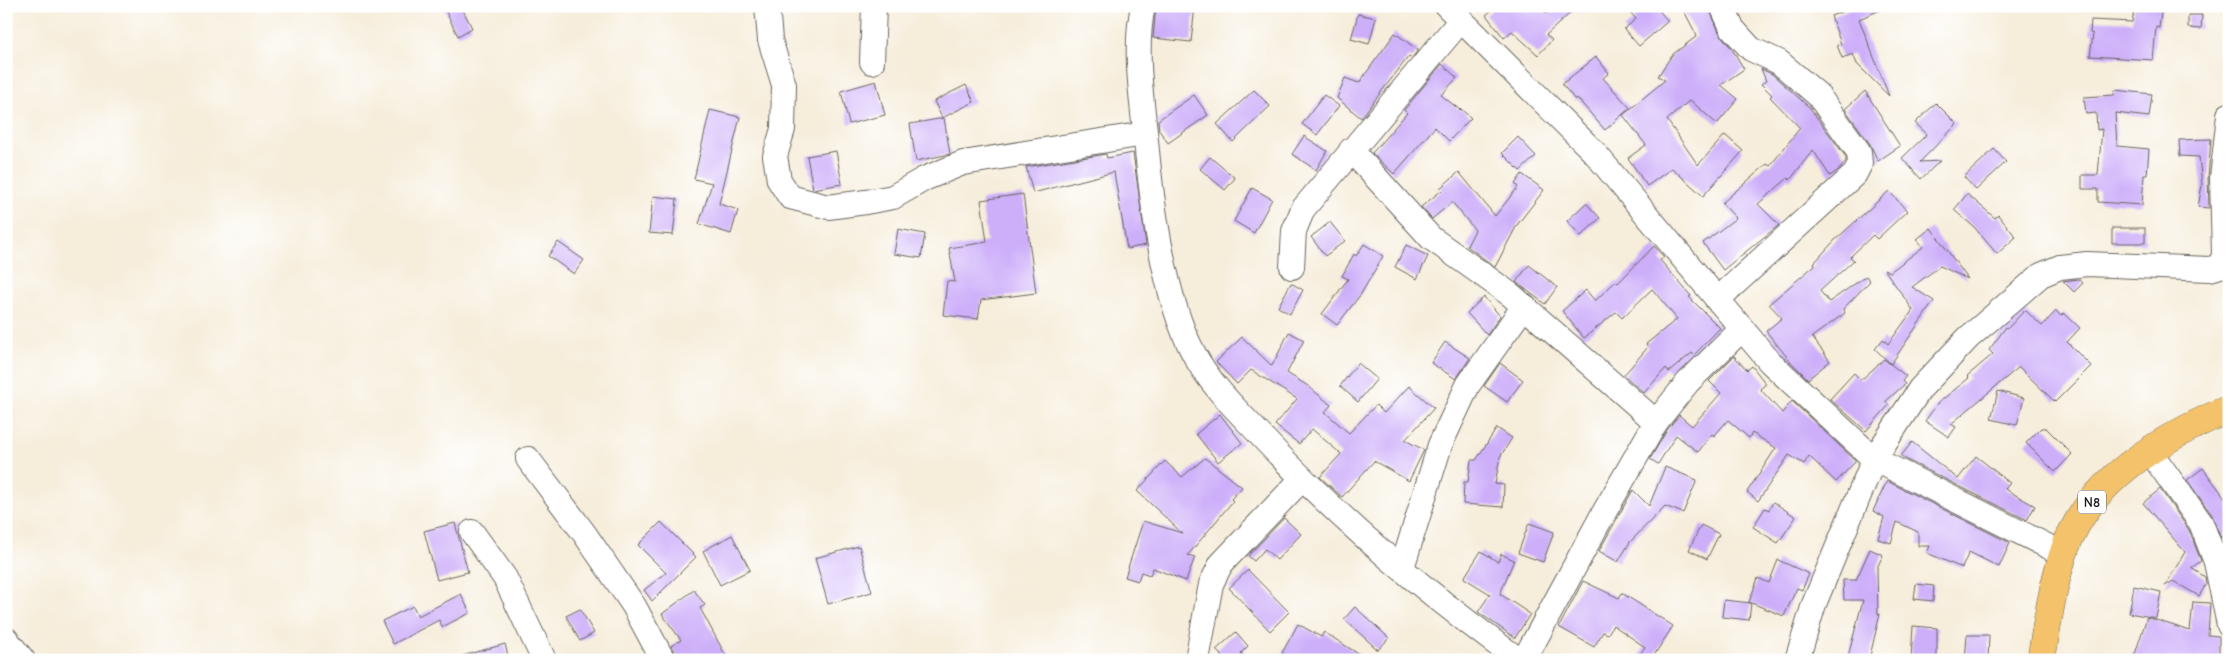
<svg xmlns="http://www.w3.org/2000/svg" width="2235" height="666" viewBox="0 0 2235 666" font-family="'Comic Neue',sans-serif">
	<rect width="100%" height="100%" fill="#fff"/>
	<filter id="ink" filterUnits="userSpaceOnUse"><feTurbulence type="fractalNoise" baseFrequency=".02" numOctaves="2"/><feDisplacementMap in="SourceGraphic" scale="10" xChannelSelector="R" yChannelSelector="G"/><feConvolveMatrix kernelMatrix="1 2 1 2 8 2 1 2 1" color-interpolation-filters="sRGB"/></filter>
	<filter id="wash" filterUnits="userSpaceOnUse"><feTurbulence type="fractalNoise" baseFrequency=".0096" numOctaves="4" result="noise"/><feDisplacementMap in="SourceGraphic" scale="20" xChannelSelector="R" yChannelSelector="G"/><feGaussianBlur stdDeviation="1.12" result="paint"/><feColorMatrix in="noise" values="0 0 0 0 0 0 0 0 0 0 0 0 0 0 0 0 0 1.4 0 .05"/><feComposite in="paint" operator="in"/></filter>
	<g filter="url(#wash)">
		<rect width="100%" height="100%" fill="#f6edda"/>
		<g id="blocks">
			<!-- building -->
			<g fill="#ccaef9">
				<polygon points="443,6 461,6 472,28 458,36"/>
				<polygon points="1156,6 1195,6 1191,42 1153,38"/>
				<polygon points="1497,6 1540,6 1546,14 1554,6 1578,6 1546,35 1552,40 1538,55 1512,31 1504,38 1486,15"/>
				<polygon points="1625,6 1655,6 1668,21 1639,46 1624,29 1636,19"/>
				<polygon points="1692,6 1708,6 1720,34 1732,49 1744,69 1721,85 1738,99 1717,124 1690,100 1667,120 1698,165 1725,135 1743,151 1703,196 1672,168 1647,186 1628,158 1646,145 1623,115 1665,80 1658,76 1672,55 1697,36 1684,11"/>
				<polygon points="1857,6 1890,6 1859,19 1889,96 1857,64 1853,54 1842,58 1837,45 1841,44 1831,16"/>
				<polygon points="2135,6 2162,6 2159,28 2156,27 2153,60 2090,56 2093,34 2090,33 2091,20 2132,22"/>
				<polygon points="1358,14 1376,18 1369,44 1351,39"/>
				<polygon points="2188,15 2202,15 2201,29 2188,28"/>
				<polygon points="1395,33 1418,50 1412,58 1409,56 1361,118 1337,98 1345,78 1359,83"/>
				<polygon points="1596,57 1609,73 1603,78 1630,108 1605,130 1577,98 1575,100 1562,84"/>
				<polygon points="1442,64 1457,78 1441,95 1460,110 1461,109 1471,118 1449,141 1435,127 1394,174 1372,153 1407,113 1404,110"/>
				<polygon points="1761,69 1772,74 1809,107 1846,157 1846,161 1840,169 1830,176 1813,150 1790,180 1788,178 1758,204 1779,225 1723,270 1703,243 1736,218 1722,203 1767,164 1770,166 1800,128 1770,97 1772,95 1761,84 1766,81"/>
				<polygon points="876,81 885,115 849,124 841,91"/>
				<polygon points="966,85 974,102 942,118 934,101"/>
				<polygon points="1254,90 1270,106 1233,142 1217,124"/>
				<polygon points="2115,90 2152,94 2149,117 2115,113 2117,146 2149,149 2147,175 2144,175 2142,205 2098,202 2098,189 2082,189 2082,175 2098,175 2102,129 2097,130 2096,113 2086,114 2084,97 2114,95"/>
				<polygon points="1865,91 1900,146 1878,161 1870,144 1845,109"/>
				<polygon points="1194,95 1208,115 1168,143 1159,130 1158,120"/>
				<polygon points="1324,95 1339,106 1317,135 1302,124"/>
				<polygon points="1936,103 1957,124 1920,162 1940,161 1921,179 1902,158 1927,134 1915,123"/>
				<polygon points="710,110 740,117 719,204 738,210 731,234 699,224 712,183 694,179"/>
				<polygon points="944,118 950,154 916,161 910,124"/>
				<polygon points="1304,136 1327,151 1316,170 1292,154"/>
				<polygon points="1518,137 1536,156 1520,171 1502,153"/>
				<polygon points="2211,139 2208,178 2209,208 2198,207 2202,185 2199,157 2180,156 2179,140"/>
				<polygon points="1994,149 2006,162 1976,190 1964,177"/>
				<polygon points="836,151 842,184 813,189 807,156"/>
				<polygon points="1133,153 1146,245 1127,249 1114,172 1033,193 1026,167 1106,154 1107,158"/>
				<polygon points="1210,157 1235,178 1225,190 1200,169"/>
				<polygon points="1459,172 1495,216 1518,187 1515,184 1522,174 1544,190 1517,225 1495,267 1467,246 1475,230 1452,202 1432,219 1421,207 1442,190 1440,188"/>
				<polygon points="1252,188 1272,199 1254,233 1234,221"/>
				<polygon points="1889,191 1907,211 1877,239 1873,235 1850,257 1854,260 1820,291 1829,302 1866,276 1870,281 1843,309 1845,313 1812,337 1830,361 1808,379 1791,362 1766,331 1782,318 1769,304 1815,265 1814,263 1834,241"/>
				<polygon points="1023,194 1036,293 981,300 978,319 943,315 947,281 955,282 949,248 987,242 981,200"/>
				<polygon points="1967,194 1995,218 1998,215 2016,237 1997,254 1974,227 1954,210"/>
				<polygon points="653,196 677,199 673,235 649,233"/>
				<polygon points="1586,203 1600,218 1581,236 1567,221"/>
				<polygon points="1330,222 1345,241 1325,256 1311,237"/>
				<polygon points="1931,228 1968,279 1940,266 1912,287 1934,301 1891,364 1875,349 1883,339 1888,344 1913,310 1884,269 1890,272 1923,247 1917,239"/>
				<rect x="2112" y="228" width="33" height="15"/>
				<polygon points="898,229 925,234 921,258 894,254"/>
				<polygon points="558,242 584,260 574,274 548,256"/>
				<polygon points="1364,244 1383,256 1361,294 1337,325 1322,314 1348,279 1342,276 1354,254 1356,256"/>
				<polygon points="1406,245 1428,256 1417,279 1395,267"/>
				<polygon points="1654,246 1664,257 1660,260 1691,296 1689,297 1720,328 1694,355 1692,353 1669,372 1666,368 1644,393 1624,375 1648,347 1646,344 1677,319 1652,289 1622,318 1616,312 1584,338 1562,311 1586,290 1595,301 1616,281 1618,283"/>
				<polygon points="1529,265 1557,287 1545,304 1516,282"/>
				<polygon points="2078,279 2083,283 2074,292 2063,281"/>
				<polygon points="1291,283 1303,290 1290,314 1278,307"/>
				<polygon points="1484,297 1500,316 1487,335 1467,313"/>
				<polygon points="2025,310 2042,326 2056,311 2061,316 2064,313 2080,328 2067,342 2091,366 2055,402 2019,367 1951,424 1956,427 1949,437 1925,421 1938,403 1969,378 1967,376 1993,354 1989,350 2006,327 2008,328"/>
				<polygon points="1289,332 1304,340 1287,373 1308,386 1331,405 1325,412 1349,433 1376,405 1384,413 1409,386 1434,408 1405,440 1424,450 1409,481 1374,461 1342,497 1320,477 1341,454 1312,429 1299,444 1275,425 1297,399 1251,370 1237,384 1216,362 1242,337 1272,366"/>
				<polygon points="1445,342 1470,358 1456,379 1431,363"/>
				<polygon points="1734,356 1747,370 1752,366 1766,384 1760,389 1782,413 1792,401 1856,461 1836,482 1809,456 1804,464 1789,455 1758,501 1747,492 1776,448 1752,433 1749,438 1728,420 1714,436 1712,434 1698,452 1676,435 1658,464 1650,459 1667,430 1679,415 1692,426 1721,393 1709,381"/>
				<polygon points="1884,359 1906,376 1902,381 1905,384 1885,402 1889,405 1866,431 1830,399 1854,373 1861,380"/>
				<polygon points="1358,363 1377,379 1358,402 1340,386"/>
				<polygon points="1500,363 1523,380 1507,402 1484,386"/>
				<polygon points="1998,391 2024,398 2017,425 1991,419"/>
				<polygon points="1220,414 1242,443 1218,462 1196,434"/>
				<polygon points="1497,428 1512,438 1500,457 1495,484 1504,485 1503,507 1463,504 1464,482 1468,482 1471,460 1476,460"/>
				<polygon points="2041,428 2046,428 2072,454 2055,472 2026,443"/>
				<polygon points="1912,442 1958,479 1976,456 2010,483 2005,489 2035,506 2027,520 1907,460 1901,456"/>
				<polygon points="1205,458 1242,487 1231,499 1233,501 1188,555 1195,557 1186,581 1153,568 1150,575 1141,572 1138,581 1125,577 1143,521 1182,533 1137,491 1165,461 1182,477"/>
				<polygon points="1665,467 1697,480 1683,513 1665,506 1630,542 1618,562 1599,551 1633,490 1649,506"/>
				<polygon points="2203,468 2229,503 2229,532 2221,538 2212,515 2187,480"/>
				<polygon points="1887,481 2010,543 1999,567 1969,552 1962,568 1927,553 1930,546 1918,546 1918,532 1897,522 1891,543 1878,539 1884,517 1873,511"/>
				<polygon points="2160,489 2189,530 2201,561 2191,568 2205,577 2206,584 2199,596 2173,581 2165,586 2185,552 2143,503"/>
				<polygon points="1773,502 1796,517 1778,543 1753,527 1765,508 1769,510"/>
				<polygon points="1284,518 1301,534 1277,560 1265,549 1254,561 1248,556"/>
				<polygon points="661,522 696,557 652,601 644,590 666,573 638,545"/>
				<polygon points="455,523 468,572 437,580 424,531"/>
				<polygon points="1529,523 1554,532 1543,562 1518,553"/>
				<polygon points="1701,525 1719,534 1707,559 1689,550"/>
				<polygon points="732,535 750,570 720,585 703,551"/>
				<polygon points="859,546 872,592 828,604 815,558"/>
				<polygon points="1870,549 1883,555 1877,568 1878,614 1880,614 1869,660 1847,660 1863,600 1844,600 1843,580 1856,580"/>
				<polygon points="1481,551 1498,562 1501,554 1514,560 1500,594 1530,614 1515,638 1478,612 1490,594 1464,578"/>
				<polygon points="1778,560 1809,574 1802,590 1797,588 1784,616 1749,602 1758,578 1769,583"/>
				<polygon points="1248,570 1289,612 1270,631 1229,588"/>
				<polygon points="1583,581 1619,598 1622,593 1673,626 1651,660 1636,660 1645,647 1613,625 1608,634 1603,632 1594,647 1559,627"/>
				<polygon points="1916,584 1934,586 1933,601 1914,599"/>
				<polygon points="2134,586 2161,592 2156,618 2129,613"/>
				<polygon points="694,590 705,605 700,608 728,660 679,660 671,646 681,640 662,614"/>
				<polygon points="461,594 470,613 442,627 439,620 393,644 382,621 413,606 418,616"/>
				<polygon points="1724,600 1751,603 1749,620 1722,617"/>
				<polygon points="2193,602 2210,603 2208,635 2219,636 2219,660 2133,660 2147,617 2190,631"/>
				<polygon points="1355,607 1389,638 1378,650 1344,619"/>
				<polygon points="580,609 594,633 580,641 566,616"/>
				<polygon points="1298,624 1321,637 1324,632 1368,660 1294,660 1282,653"/>
				<polygon points="1913,626 1937,628 1937,660 1911,660"/>
				<polygon points="1236,632 1248,646 1241,653 1247,660 1226,660 1216,650"/>
				<polygon points="1967,635 1989,635 1988,660 1965,660"/>
				<polygon points="505,644 509,660 462,660 462,656"/>
			</g>
		</g>
	</g>
	<g filter="url(#ink)">
		<use href="#blocks" fill-opacity="0" stroke="#68655e" stroke-width="1"/>
		<g fill="none" stroke-linecap="round" stroke-linejoin="round">
			<!-- minor casing -->
			<g stroke="#68655e" stroke-width="26">
				<g id="minor">
					<polyline points="767,6 770,40 784,85 783,129 775,156 779,180 790,197 828,207 866,202 893,197 924,179 963,163 1145,134"/>
					<path d="M1143 6C1133 51 1143 106 1147 151 1153 212 1165 301 1194 354 1211 386 1239 412 1263 438 1340 520 1427 594 1519 660"/>
					<polyline points="1447,6 1594,152 1770,362 1874,459 2063,554"/>
					<polyline points="872,62 874,6"/>
					<polyline points="1351,150 1431,238 1511,295 1656,422"/>
					<polyline points="1292,267 1294,231 1303,209 1461,20"/>
					<polyline points="1717,300 1855,174 1860,164 1859,152 1818,95 1779,62 1751,49 1732,28 1722,6"/>
					<polyline points="2149,450 2201,523 2216,562 2229,625"/>
					<polyline points="528,459 584,533 634,606 663,660"/>
					<polyline points="472,532 505,578 544,660"/>
					<polyline points="1402,568 1440,445 1468,385 1524,306"/>
					<polyline points="6,639 23,660"/>
					<polyline points="1197,660 1211,584 1221,564 1302,479"/>
					<polyline points="1524,660 1602,516 1656,422 1688,382 1742,329"/>
					<polyline points="1797,660 1814,604 1874,459 1920,389 1968,338 2041,275 2060,267 2087,264 2210,269 2220,266 2224,255 2222,178 2229,115"/>
				</g>
			</g>
			<!-- highway casing -->
			<g stroke="#68655e" stroke-width="29">
				<path id="highway" d="M2041 660C2047 625 2052 589 2063 555 2086 481 2161 438 2229 409"/>
			</g>
			<!-- minor -->
			<use href="#minor" stroke="#fff" stroke-width="24"/>
			<!-- highway -->
			<use href="#highway" stroke="#f3c26a" stroke-width="28"/>
		</g>
	</g>
	<g text-anchor="middle" dominant-baseline="central" stroke-width="4.5" stroke-linejoin="round" paint-order="stroke">
		<!-- shield labels -->
		<rect fill="#fff" stroke="#606060" stroke-width="1" x="2078" y="490.5" width="28" height="23" rx="4"/>
		<g font-size="14" font-weight="bold" fill="#1c1c1c">
			<text x="2092" y="502">N8</text>
		</g>
	</g>
	<!-- margin -->
	<rect width="2235" height="666" fill="none" stroke="#fff" stroke-width="25"/>
</svg>
